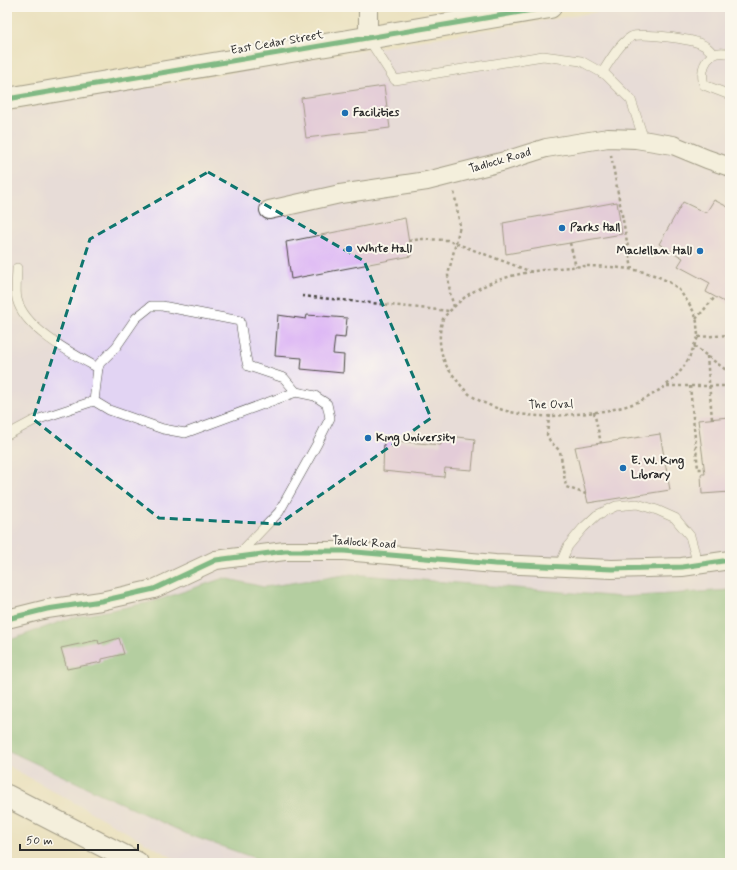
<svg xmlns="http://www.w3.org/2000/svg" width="737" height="870" viewBox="0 0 737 870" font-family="Mynerve,sans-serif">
	<rect width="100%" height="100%" fill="#fbf7ec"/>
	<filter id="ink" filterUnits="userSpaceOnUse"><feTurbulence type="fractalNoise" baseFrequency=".025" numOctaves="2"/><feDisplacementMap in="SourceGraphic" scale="8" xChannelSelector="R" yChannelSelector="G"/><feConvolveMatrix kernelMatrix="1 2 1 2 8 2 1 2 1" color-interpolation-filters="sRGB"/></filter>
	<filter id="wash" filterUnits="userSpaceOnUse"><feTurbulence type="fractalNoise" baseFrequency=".012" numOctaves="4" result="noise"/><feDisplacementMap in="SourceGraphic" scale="16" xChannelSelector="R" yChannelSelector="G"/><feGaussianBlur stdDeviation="0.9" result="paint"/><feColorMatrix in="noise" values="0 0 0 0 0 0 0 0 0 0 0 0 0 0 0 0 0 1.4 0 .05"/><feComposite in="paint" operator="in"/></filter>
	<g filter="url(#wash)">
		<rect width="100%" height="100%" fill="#ebe1c0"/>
		<!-- built -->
		<polygon fill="#e2d4f3" points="629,7 730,7 730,863 182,863 7,765 7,111 435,38"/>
		<!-- forest -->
		<polygon fill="#72b67a" stroke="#4e7052" points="351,574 622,597 730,590 730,863 269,863 189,835 7,750 7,641 71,618 152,602 224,578 264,587"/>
		<g id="blocks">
			<!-- building -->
			<g fill="#dab1f6">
				<polygon points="384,86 390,128 306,138 301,98"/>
				<polygon points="714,200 730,208 730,300 728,304 706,292 710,283 678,266 683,258 659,244 683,202 706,213"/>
				<polygon points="617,202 622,234 506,254 503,223"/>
				<polygon points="405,218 411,256 291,279 286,242"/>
				<polygon points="278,315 306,319 307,315 347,318 345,338 335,337 333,354 344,355 343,373 301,369 302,358 275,356"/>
				<polygon points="729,417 730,492 702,494 701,474 705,474 698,420"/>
				<polygon points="660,434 670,490 588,503 575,447"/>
				<polygon points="441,435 475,439 472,470 445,468 444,477 383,471 384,440 441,445"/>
				<polygon points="119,638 124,654 102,659 102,662 67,669 61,648 98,640 99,644"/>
			</g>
		</g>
	</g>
	<g filter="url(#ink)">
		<use href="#blocks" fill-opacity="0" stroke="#484641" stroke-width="1"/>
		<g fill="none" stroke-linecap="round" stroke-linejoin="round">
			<!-- service casing -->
			<g stroke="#484641" stroke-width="10">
				<g id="service">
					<polyline points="368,38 395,80 543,56 581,61 606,75 631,100 644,140"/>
					<path d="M730 54C709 48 699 66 704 85L730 95"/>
					<path d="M602 73C610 61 618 45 631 37 639 32 692 39 701 44 706 46 710 50 713 54"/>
					<path d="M17 268C17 277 15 291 17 299 24 329 73 354 98 368"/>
					<path d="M94 401 98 368 100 363 116 347 136 318 151 306H162L240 321C243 336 244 351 248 366L284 378 296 392"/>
					<polyline points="7,435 33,421 94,401 109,410 163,429 185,433 296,392 315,396 327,404 330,418 317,444 279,512 237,556"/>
					<polyline points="559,567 568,546 583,528 597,515 616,506 637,504 657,510 675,518 690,536 698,565"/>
				</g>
			</g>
			<!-- minor casing -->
			<g stroke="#484641" stroke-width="20">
				<g id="minor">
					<polyline points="368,38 368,7"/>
					<polyline points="269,210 340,194 427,181 505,161 546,148 608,138 636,139 673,145 707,159 730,167"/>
					<polyline points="7,619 47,609 101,601 154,589 216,560 285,551 344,551 495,564 612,569 682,567 730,560"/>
				</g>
			</g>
			<!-- tertiary casing -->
			<g stroke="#484641" stroke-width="24">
				<g id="tertiary">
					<polyline points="7,99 550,7"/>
					<polyline points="7,796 137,863"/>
				</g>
			</g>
			<!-- path -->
			<g stroke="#484641" stroke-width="2.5" stroke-dasharray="3 3" stroke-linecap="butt">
				<polyline points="611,155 632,269"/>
				<polyline points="409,241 421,239 447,240 532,272"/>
				<polyline points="570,243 576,267"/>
				<path d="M587 266C616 267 652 268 676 287 679 289 682 294 684 297 690 304 696 314 697 323 697 327 698 333 698 337 697 340 695 343 694 346 686 368 675 380 655 393 632 408 603 412 576 414 564 415 551 417 540 416 516 415 487 408 468 393 461 387 455 377 449 370 440 357 437 335 443 319 445 315 450 311 454 307 485 274 544 268 587 266Z"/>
				<polyline points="302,296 449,311"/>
				<polyline points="454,307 450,293 448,275 460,226 454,191"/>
				<polyline points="696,319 715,297"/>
				<polyline points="698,337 730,335"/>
				<polyline points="694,346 730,373"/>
				<polyline points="707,356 712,419"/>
				<polyline points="667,386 730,386"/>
				<polyline points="690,386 698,469 704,469"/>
				<polyline points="594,412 601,443"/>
				<polyline points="550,415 548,425 547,435 550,441 560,451 566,487 586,494"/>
			</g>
			<!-- service -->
			<use href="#service" stroke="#fff" stroke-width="9"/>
			<!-- minor -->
			<use href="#minor" stroke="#fff" stroke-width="18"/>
			<!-- tertiary -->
			<use href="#tertiary" stroke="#fff" stroke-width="22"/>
			<!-- cycleway casing -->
			<g stroke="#fbf7ec" stroke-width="8">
				<g id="cycleway">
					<polyline points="7,99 550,7"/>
					<polyline points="7,619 47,609 101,601 154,589 216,560 285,551 344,551 495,564 612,569 682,567 730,560"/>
				</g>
			</g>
			<!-- cycleway -->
			<use href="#cycleway" stroke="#00873e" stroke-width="5"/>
		</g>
	</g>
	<!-- marked area -->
	<path d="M0 0H737V870H0ZM208 172 364 261 431 418 279 524 159 518 33 419 90 239Z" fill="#ebe1c0" fill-opacity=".55" fill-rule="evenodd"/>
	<path fill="none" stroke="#0f766e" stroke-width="3" stroke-dasharray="8 5" stroke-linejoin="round" d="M208 172 364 261 431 418 279 524 159 518 33 419 90 239Z"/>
	<!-- markers -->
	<g fill="#1f6fb2" stroke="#fbf7ec" stroke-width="1.5">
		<circle cx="345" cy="113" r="4"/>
		<circle cx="562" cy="228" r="4"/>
		<circle cx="349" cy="249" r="4"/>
		<circle cx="700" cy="251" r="4"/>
		<circle cx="368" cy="438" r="4"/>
		<circle cx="623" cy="468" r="4"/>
	</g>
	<g text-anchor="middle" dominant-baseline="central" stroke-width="4" stroke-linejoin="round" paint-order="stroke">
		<!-- street labels -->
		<g font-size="12" fill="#2b2b2b" stroke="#fbf7ec">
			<text transform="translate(277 43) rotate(-10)">East Cedar Street</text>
			<text transform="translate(500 161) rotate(-16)">Tadlock Road</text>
			<text transform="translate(551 405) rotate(-1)">The Oval</text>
			<text transform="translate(364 543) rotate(4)">Tadlock Road</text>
		</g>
		<!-- poi labels -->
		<g font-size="12" font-weight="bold" fill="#2b2b2b" stroke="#fbf7ec" text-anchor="start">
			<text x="353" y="113">Facilities</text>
			<text x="570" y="228">Parks Hall</text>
			<text x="357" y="249">White Hall</text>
			<text x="692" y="251" text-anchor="end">Maclellan Hall</text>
			<text x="376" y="438">King University</text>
			<text x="631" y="461">E. W. King<tspan x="631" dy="14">Library</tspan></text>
		</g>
	</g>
	<!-- margin -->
	<rect width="737" height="870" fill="none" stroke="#fbf7ec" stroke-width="24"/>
	<!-- scale -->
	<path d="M20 844v6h118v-6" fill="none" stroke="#2b2b2b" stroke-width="2"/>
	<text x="26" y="844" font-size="12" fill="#2b2b2b" stroke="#fbf7ec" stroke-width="3" paint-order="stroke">50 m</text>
</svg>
